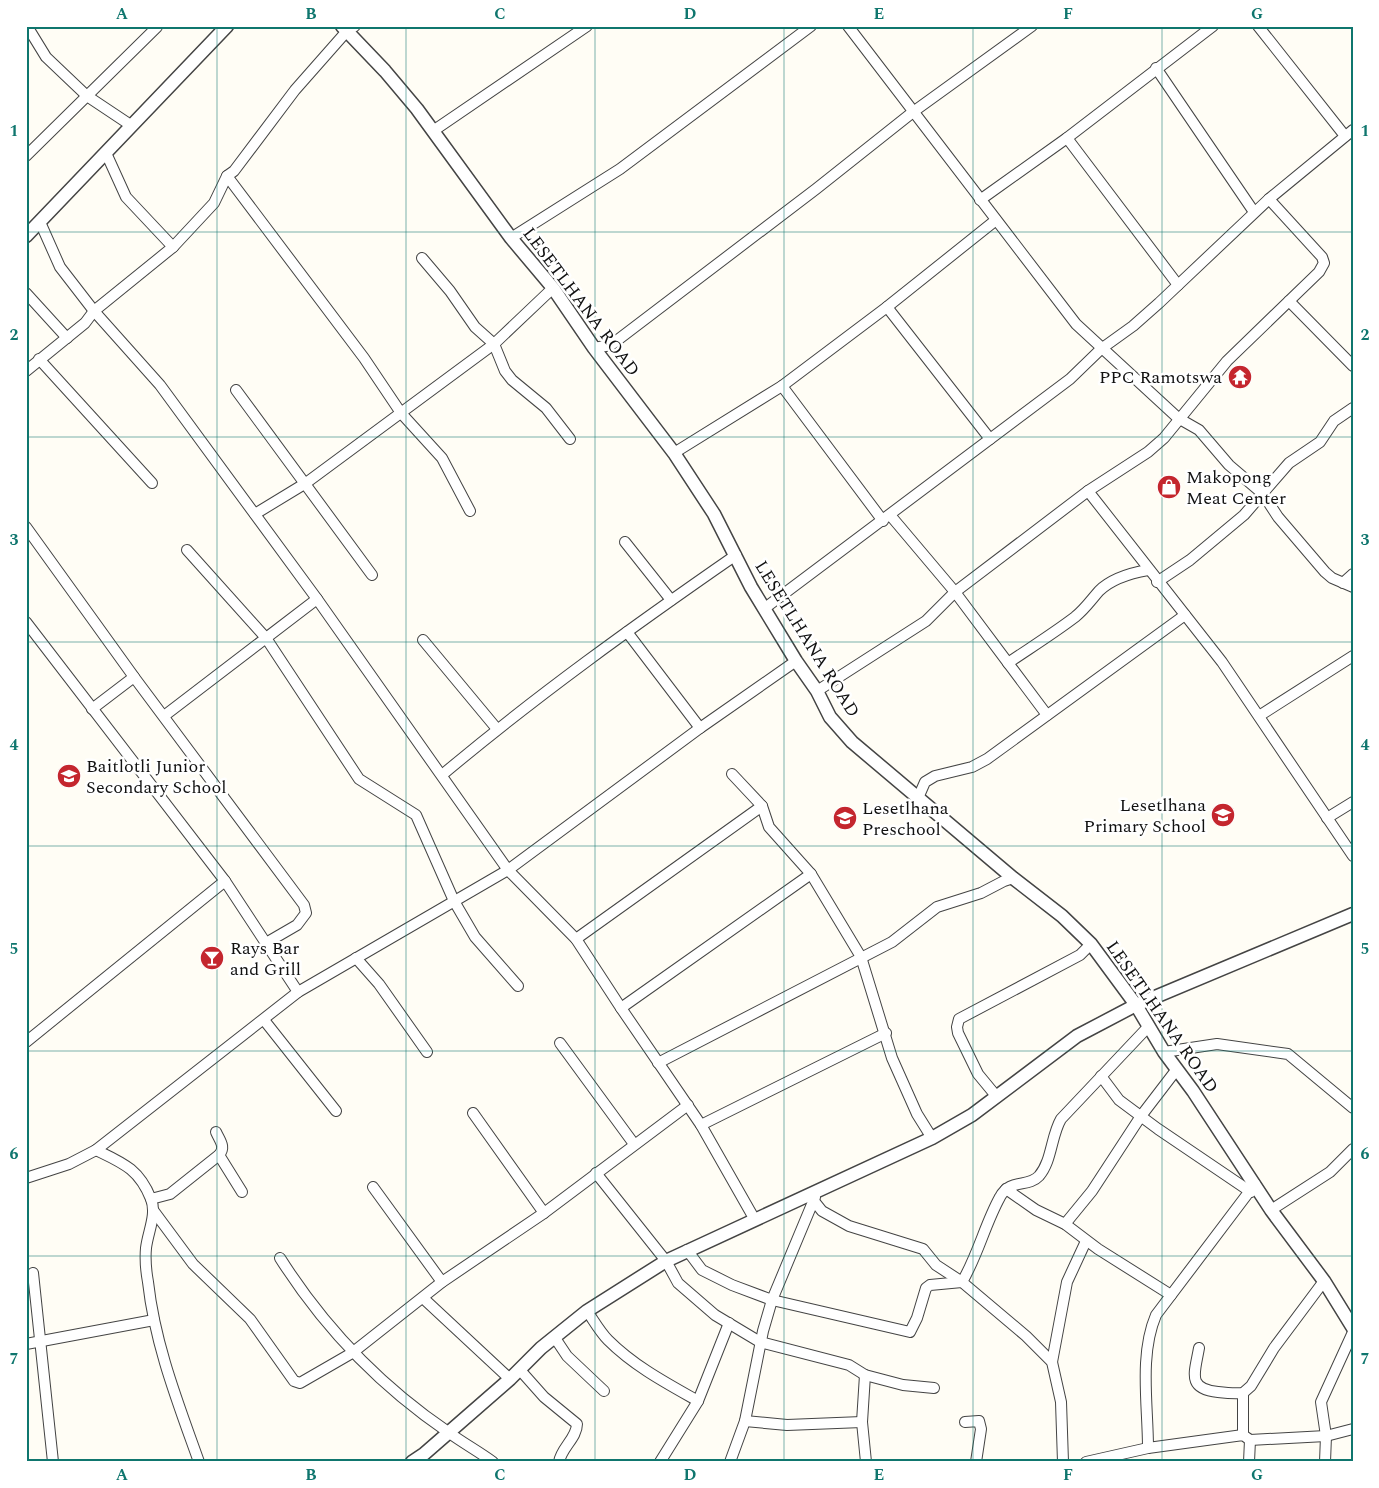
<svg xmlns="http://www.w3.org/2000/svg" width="1379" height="1488" viewBox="0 0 1379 1488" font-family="Spectral,serif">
	<rect width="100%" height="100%" fill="#fffdf5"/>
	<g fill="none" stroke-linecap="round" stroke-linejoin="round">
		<!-- minor casing -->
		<g stroke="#444" stroke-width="12">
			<g id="minor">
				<polyline points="27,26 46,57 87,96 132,126"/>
				<polyline points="848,26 1076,324 1178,418 1199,430 1229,465 1263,494 1278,517 1325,572 1332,578 1353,587"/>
				<polyline points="1258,26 1345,136"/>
				<polyline points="1156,68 1254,212"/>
				<polyline points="433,131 587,26"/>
				<polyline points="1067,138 1178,285"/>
				<polyline points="106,153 126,197 173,247"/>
				<polyline points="26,156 157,27"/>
				<polyline points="227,176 364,358 401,413 442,458 470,511"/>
				<polyline points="980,200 1067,138 1213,26"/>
				<polyline points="40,222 60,267 94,311 160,385 317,599 508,870 576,939 621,1008 701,1125 755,1220"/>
				<polyline points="511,238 620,169 811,26"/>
				<polyline points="422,258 450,291 475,327 494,344 505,371 512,380 546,408 570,439"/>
				<polyline points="26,293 67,338"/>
				<polyline points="1289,301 1353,366"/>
				<polyline points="887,307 990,439"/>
				<polyline points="594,348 611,345 816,189 913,112 1032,26"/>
				<polyline points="39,359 152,483"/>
				<polyline points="26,371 85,323 94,311 173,247 214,203 227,176 234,171 295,90 347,31 355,26"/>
				<polyline points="782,386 883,521"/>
				<polyline points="236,390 372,575"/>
				<polyline points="674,453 782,386 887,307 996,220"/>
				<polyline points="1088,491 1222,662 1353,856"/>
				<polyline points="255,514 306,483 494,344 553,288"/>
				<polyline points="890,515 955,592 1047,715"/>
				<polyline points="26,527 134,677 92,709"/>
				<polyline points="625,542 671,600"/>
				<polyline points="187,550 266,638 359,779 416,815 454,901 475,937 518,986"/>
				<polyline points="1157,582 1190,560 1244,515 1289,463 1320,442 1334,421 1353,408"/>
				<polyline points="1343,583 1353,574"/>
				<polyline points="765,608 1070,379 1101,349 1133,326 1159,303 1269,199 1353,130"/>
				<polyline points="26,622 225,881 298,992"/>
				<polyline points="627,632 700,728"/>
				<polyline points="423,640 497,729"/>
				<path d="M1008 663C1030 648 1054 633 1075 617 1085 609 1091 600 1099 591 1112 578 1131 573 1148 570"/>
				<polyline points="134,677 304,905 306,913 297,925 266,943"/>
				<polyline points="817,691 926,621 955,592 1088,491 1148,452 1164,438 1227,361 1319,272 1324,263 1322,257 1269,199"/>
				<polyline points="164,716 317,599"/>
				<polyline points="1259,716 1353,656"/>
				<polyline points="732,774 762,806 769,827 811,874 861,957 892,1058 917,1114 932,1138"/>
				<path d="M442 775C536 696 635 625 736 555"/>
				<polyline points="918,798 925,782 935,776 972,767 987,759 1185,615"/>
				<polyline points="1327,818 1353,802"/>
				<polyline points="576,939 762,806"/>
				<polyline points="356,958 379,984 427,1052"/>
				<polyline points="621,1008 811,874"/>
				<polyline points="264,1020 336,1111"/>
				<polyline points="26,1042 225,881"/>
				<polyline points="560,1043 634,1144"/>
				<polyline points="1164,1052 1217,1044 1288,1054 1353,1108"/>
				<polyline points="658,1063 892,942 937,907 981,893 1004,881 1013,878"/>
				<polyline points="1101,1076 1119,1100 1158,1129 1251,1192"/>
				<polyline points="997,1097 978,1074 958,1033 957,1027 959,1019 1080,955 1091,944"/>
				<polyline points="473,1113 544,1213"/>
				<polyline points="701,1125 886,1033"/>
				<path d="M96 1150C123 1163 139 1169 151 1199 157 1215 148 1231 146 1248 145 1259 146 1271 148 1282 155 1345 178 1403 199 1462"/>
				<polyline points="219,1155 242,1192"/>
				<polyline points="596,1173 666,1261 678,1283 715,1315 760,1342 849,1365 865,1375 903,1385 934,1388"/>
				<polyline points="26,1178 69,1164 96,1150 298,992 508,870 700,728 796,661"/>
				<polyline points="373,1187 442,1282"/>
				<polyline points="1006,1189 1036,1210 1065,1224 1098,1249 1171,1295"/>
				<path d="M151 1199 170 1194 219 1155C226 1147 220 1141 216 1132"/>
				<polyline points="814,1201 822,1211 849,1226 923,1249 936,1265 962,1282 1026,1336 1052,1362 1061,1402 1063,1462"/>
				<polyline points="153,1210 193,1264 250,1319 294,1381 300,1383 352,1353 442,1282 544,1213 688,1105"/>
				<polyline points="1271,1210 1330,1172 1353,1149"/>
				<polyline points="1065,1224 1092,1191 1141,1116 1177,1069"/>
				<path d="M687 1250 702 1270 732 1285 772 1300 910 1332 917 1318 926 1288 930 1285 962 1282C978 1255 985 1224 1000 1197 1010 1178 1028 1188 1039 1176 1052 1161 1051 1136 1061 1119L1148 1027"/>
				<path d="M280 1258C325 1329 379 1385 448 1432 463 1443 478 1451 493 1462"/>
				<polyline points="33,1273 53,1462"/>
				<polyline points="423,1298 510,1379"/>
				<path d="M587 1311C594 1321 600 1332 608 1340 634 1366 666 1383 698 1401"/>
				<polyline points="555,1338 567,1356 604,1391"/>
				<polyline points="26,1344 154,1320"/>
				<path d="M1199 1348C1195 1372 1186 1389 1218 1392 1226 1393 1234 1394 1243 1393L1251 1386 1274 1348 1324 1281"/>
				<polyline points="1052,1362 1067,1282 1086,1241"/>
				<path d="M520 1370 544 1397 577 1424C577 1438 561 1448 559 1462"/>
				<polyline points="865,1375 862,1422 866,1462"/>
				<polyline points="1243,1393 1243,1435"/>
				<polyline points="745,1421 787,1425 862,1422"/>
				<polyline points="965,1422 979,1421 981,1429 976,1462"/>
				<path d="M1148 1448C1148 1405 1139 1355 1156 1315L1255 1184"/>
				<polyline points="660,1462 698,1401 729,1323"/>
				<polyline points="730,1462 745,1421 763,1331 772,1300 815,1197"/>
				<polyline points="1086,1462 1148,1448 1243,1435 1250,1440 1326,1436 1353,1429"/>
				<polyline points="1249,1462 1250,1440"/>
				<polyline points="1325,1462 1326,1436 1321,1402 1353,1332"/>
			</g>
		</g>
		<!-- tertiary casing -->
		<g stroke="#444" stroke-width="15">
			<g id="tertiary">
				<polyline points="342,26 385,71 417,109 511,238 553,288 594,348 674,453 714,514 751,587 796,661 817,691 830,717 852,742 1013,878 1062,916 1091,944 1136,1005 1164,1052 1193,1091 1271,1210 1324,1281 1353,1328"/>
				<polyline points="26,236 227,26"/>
				<polyline points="412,1462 424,1454 510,1379 541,1348 587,1311 666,1261 932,1138 972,1115 1077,1036 1136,1005 1353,914"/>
			</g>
		</g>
		<!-- minor -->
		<use href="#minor" stroke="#fff" stroke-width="10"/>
		<!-- tertiary -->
		<use href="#tertiary" stroke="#fff" stroke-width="12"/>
	</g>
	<!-- grid -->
	<path fill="none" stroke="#0f766e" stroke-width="1" stroke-opacity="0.55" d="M217 26V1462M406 26V1462M595 26V1462M784 26V1462M973 26V1462M1162 26V1462M26 232H1353M26 437H1353M26 642H1353M26 846H1353M26 1051H1353M26 1256H1353"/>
	<!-- icons -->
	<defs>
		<g id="temple-disc" transform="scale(1.25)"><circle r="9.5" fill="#c4262e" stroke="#fff"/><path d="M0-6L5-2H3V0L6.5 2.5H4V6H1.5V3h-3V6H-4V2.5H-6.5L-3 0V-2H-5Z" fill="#fff"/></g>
		<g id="shop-disc" transform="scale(1.25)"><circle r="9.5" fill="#c4262e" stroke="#fff"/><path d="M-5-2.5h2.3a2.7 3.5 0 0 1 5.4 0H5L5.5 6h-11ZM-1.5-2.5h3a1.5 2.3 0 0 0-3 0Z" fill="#fff"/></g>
		<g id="school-disc" transform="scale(1.25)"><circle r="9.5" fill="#c4262e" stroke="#fff"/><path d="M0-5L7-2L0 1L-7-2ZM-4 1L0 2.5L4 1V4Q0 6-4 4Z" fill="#fff"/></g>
		<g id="bar-disc" transform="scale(1.25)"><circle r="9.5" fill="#c4262e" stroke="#fff"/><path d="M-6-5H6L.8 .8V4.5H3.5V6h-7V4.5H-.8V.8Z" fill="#fff"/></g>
	</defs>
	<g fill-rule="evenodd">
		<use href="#temple-disc" x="1240" y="377"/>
		<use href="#shop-disc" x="1169" y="487"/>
		<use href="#school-disc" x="69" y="776"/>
		<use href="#school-disc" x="1223" y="815"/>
		<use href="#school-disc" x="845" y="818"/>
		<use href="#bar-disc" x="212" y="958"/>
	</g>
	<g text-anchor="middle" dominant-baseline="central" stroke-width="5" stroke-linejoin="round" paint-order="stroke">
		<!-- street labels -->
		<g font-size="18" fill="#111" stroke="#fff">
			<text transform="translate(581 302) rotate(53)">LESETLHANA ROAD</text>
			<text transform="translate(807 639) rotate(58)">LESETLHANA ROAD</text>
			<text transform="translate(1162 1017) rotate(55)">LESETLHANA ROAD</text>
		</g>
		<!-- poi labels -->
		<g font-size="18" fill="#111" stroke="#fff" text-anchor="start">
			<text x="1222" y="377" text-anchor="end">PPC Ramotswa</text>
			<text x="1186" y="477">Makopong<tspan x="1186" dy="21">Meat Center</tspan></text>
			<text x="86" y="766">Baitlotli Junior<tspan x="86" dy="21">Secondary School</tspan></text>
			<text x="1206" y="805" text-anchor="end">Lesetlhana<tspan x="1206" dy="21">Primary School</tspan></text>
			<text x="862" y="808">Lesetlhana<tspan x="862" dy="21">Preschool</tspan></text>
			<text x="230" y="948">Rays Bar<tspan x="230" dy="21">and Grill</tspan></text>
		</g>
	</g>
	<!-- border -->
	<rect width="1379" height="1488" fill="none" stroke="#ffffff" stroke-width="55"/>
	<rect x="28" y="28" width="1324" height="1432" fill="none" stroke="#0f766e" stroke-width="2"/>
	<g font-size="16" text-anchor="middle" font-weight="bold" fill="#0f766e">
		<text x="122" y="19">A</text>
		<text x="311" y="19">B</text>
		<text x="500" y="19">C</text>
		<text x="690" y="19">D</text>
		<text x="879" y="19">E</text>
		<text x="1068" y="19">F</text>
		<text x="1257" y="19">G</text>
		<text x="14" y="136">1</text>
		<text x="1365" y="136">1</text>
		<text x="14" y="340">2</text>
		<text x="1365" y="340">2</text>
		<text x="14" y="545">3</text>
		<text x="1365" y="545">3</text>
		<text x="14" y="750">4</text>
		<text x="1365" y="750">4</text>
		<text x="14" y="954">5</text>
		<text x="1365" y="954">5</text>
		<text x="14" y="1159">6</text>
		<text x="1365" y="1159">6</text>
		<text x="14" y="1364">7</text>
		<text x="1365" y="1364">7</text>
		<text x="122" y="1480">A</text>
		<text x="311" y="1480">B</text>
		<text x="500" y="1480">C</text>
		<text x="690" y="1480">D</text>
		<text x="879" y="1480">E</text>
		<text x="1068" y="1480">F</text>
		<text x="1257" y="1480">G</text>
	</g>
</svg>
